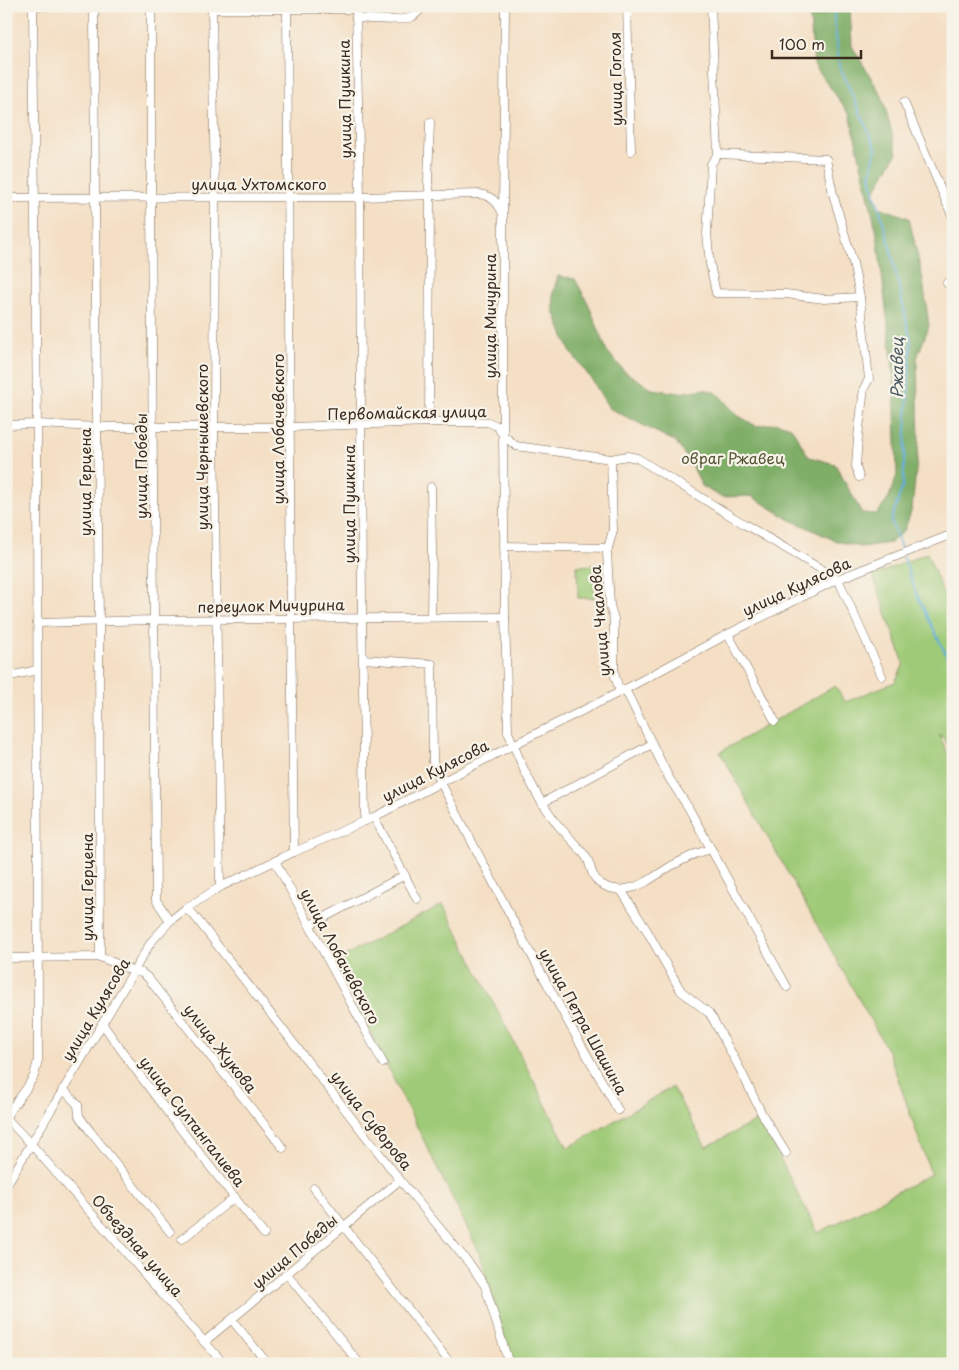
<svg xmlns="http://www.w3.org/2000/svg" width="959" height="1370" viewBox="0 0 959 1370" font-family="'Playpen Sans',sans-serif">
	<rect width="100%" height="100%" fill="#f7f3e8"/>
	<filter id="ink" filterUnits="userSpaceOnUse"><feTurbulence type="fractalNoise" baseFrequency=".02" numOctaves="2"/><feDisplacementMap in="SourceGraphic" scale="10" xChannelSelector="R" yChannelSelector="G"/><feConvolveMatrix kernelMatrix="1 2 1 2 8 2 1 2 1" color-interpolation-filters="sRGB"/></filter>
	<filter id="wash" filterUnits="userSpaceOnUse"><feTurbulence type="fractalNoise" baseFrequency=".0096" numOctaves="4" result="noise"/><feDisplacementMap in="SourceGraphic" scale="20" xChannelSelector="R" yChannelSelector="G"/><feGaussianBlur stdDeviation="1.12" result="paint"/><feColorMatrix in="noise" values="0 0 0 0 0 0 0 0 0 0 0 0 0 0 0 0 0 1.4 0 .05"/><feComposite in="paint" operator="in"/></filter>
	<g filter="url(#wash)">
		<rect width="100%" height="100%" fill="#f4dfc4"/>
		<!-- green -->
		<g fill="#9fca77" stroke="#6d7a4a">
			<polygon points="927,553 953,617 953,755 945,740 939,734 953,766 953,1364 512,1364 480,1254 335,961 443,904 568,1148 672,1087 706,1147 760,1119 818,1233 931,1174 889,1053 720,752 835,686 845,702 895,682 904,664 873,576"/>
			<polygon points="594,565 595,598 578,598 577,566"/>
		</g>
		<!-- forest -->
		<polygon fill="#7fae68" stroke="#5d6c43" points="809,6 850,6 852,46 882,96 897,153 873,194 879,207 909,218 923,280 929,326 917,358 919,441 912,509 904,531 890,543 861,547 836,541 789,519 751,496 721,497 702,486 693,467 676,442 609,408 592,380 570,351 554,311 553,293 558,276 575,279 588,303 607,351 624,371 652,389 678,393 705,389 717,393 737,415 756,426 778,423 791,427 809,457 835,464 862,513 877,514 889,497 897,475 894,376 877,234 850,115 814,65"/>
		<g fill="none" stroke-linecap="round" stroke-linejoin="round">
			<!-- stream -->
			<g stroke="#61adda" stroke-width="2">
				<polyline points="833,6 839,65 876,148 870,177 889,242 911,342 903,485 891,521 902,551"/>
				<polyline points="903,556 916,593 953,669"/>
			</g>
		</g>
	</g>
	<g filter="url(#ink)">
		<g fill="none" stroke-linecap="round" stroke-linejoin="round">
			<!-- minor casing -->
			<g stroke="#7c6958" stroke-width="9">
				<g id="minor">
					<polyline points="94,6 95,198 99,622 100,957"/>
					<polyline points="151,6 151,198 156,900 170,921"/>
					<polyline points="212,6 215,197 214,427 220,887"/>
					<polyline points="287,6 291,619 294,852"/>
					<polyline points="356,6 360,197 362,618 365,821"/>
					<polyline points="505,6 503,214 503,435 505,612 508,732 525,772 539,798 557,824 584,854 588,860 593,875 599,883 609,888 621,890 635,887 646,882 671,866 695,854 711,849"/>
					<polyline points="627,6 631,151"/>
					<polyline points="711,6 718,154 711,164 707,234 710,264 716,293 786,294 824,299 860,297"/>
					<polyline points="212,9 356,9"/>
					<path d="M356 18C369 19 401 22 412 17 416 15 420 10 424 6"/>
					<polyline points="904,102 953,218"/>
					<polyline points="718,154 826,159 833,194 853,263 860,297 869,379 864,388 858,437 856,466 859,477"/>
					<path d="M6 198 360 197 479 194C491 196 497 201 502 212"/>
					<polyline points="947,283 953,283"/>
					<polyline points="429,422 430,195 428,181 430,122"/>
					<polyline points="6,425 37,424 98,427 291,427 429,422 488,422 497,426 503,435 516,446 611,459 627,456 637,458 744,524 838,579 882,676"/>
					<polyline points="611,459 613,530 607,552 610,606 614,619 614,665 615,676 620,692"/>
					<polyline points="431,487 432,553 431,617"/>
					<polyline points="504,546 608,548"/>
					<polyline points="37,623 154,620 505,617"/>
					<polyline points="728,634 775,721"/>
					<polyline points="363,659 432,664 433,762 441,783 526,945 567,1020 618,1110"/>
					<polyline points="6,677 37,670"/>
					<polyline points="625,689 669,778 688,807 711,849 787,987"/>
					<polyline points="542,803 652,744"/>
					<polyline points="374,817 417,899"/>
					<polyline points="275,861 383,1063"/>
					<polyline points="621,890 646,929 681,991 709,1013 714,1021 739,1067 762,1114 786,1153"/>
					<polyline points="185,909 193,914 400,1180 472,1267 485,1286 509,1364"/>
					<polyline points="310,925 405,875"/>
					<polyline points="6,958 100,957 134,971 142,973 148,978 283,1148"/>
					<path d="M102 1023C153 1096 208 1165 264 1234"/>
					<polyline points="63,1089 78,1105 79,1116 90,1131 170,1232"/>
					<polyline points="6,1116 26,1089 34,1076 38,1060 37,424 33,6 102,6"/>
					<polyline points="6,1118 31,1144 176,1310 224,1364"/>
					<polyline points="6,1186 151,942 170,921 185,909 220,887 294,852 374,817 513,745 620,692 728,634 838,579 953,534"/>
					<polyline points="314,1188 451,1364"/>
					<polyline points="182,1239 235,1197"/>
					<polyline points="287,1274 360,1364"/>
					<polyline points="232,1320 268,1364"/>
					<polyline points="204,1342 400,1180"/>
				</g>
			</g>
			<!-- minor -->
			<use href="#minor" stroke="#fff" stroke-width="8"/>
		</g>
	</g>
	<g text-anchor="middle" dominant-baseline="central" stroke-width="4.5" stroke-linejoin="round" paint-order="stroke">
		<!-- street labels -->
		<g font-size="15" fill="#3b2a1e" stroke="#f7f3e8">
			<text transform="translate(615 79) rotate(-91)">улица Гоголя</text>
			<text transform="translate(344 99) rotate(-91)">улица Пушкина</text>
			<text x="259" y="183">улица Ухтомского</text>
			<text transform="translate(489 316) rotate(-90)">улица Мичурина</text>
			<text transform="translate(407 412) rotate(-1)">Первомайская улица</text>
			<text transform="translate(277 429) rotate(-90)">улица Лобачевского</text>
			<text transform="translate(201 447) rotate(-90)">улица Чернышевского</text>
			<text transform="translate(140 466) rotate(-90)">улица Победы</text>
			<text transform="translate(84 482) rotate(-90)">улица Герцена</text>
			<text transform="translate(348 504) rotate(-90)">улица Пушкина</text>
			<text transform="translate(796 586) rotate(-25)">улица Кулясова</text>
			<text transform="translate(271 605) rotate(-1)">переулок Мичурина</text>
			<text transform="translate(599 621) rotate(-95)">улица Чкалова</text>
			<text transform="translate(435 770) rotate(-27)">улица Кулясова</text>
			<text transform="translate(86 887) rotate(-90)">улица Герцена</text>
			<text transform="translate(341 956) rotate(62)">улица Лобачевского</text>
			<text transform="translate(95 1009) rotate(-59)">улица Кулясова</text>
			<text transform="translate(584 1021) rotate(61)">улица Петра Шашина</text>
			<text transform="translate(221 1048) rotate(52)">улица Жукова</text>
			<text transform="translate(372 1120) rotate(52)">улица Суворова</text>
			<text transform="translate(193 1121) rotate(52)">улица Султангалиева</text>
			<text transform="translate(138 1245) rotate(49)">Объездная улица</text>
			<text transform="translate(294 1251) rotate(-40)">улица Победы</text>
		</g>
		<!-- park labels -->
		<g font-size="15" fill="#545234" stroke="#f7f3e8">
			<text x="733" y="457">овраг Ржавец</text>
		</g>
		<!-- water labels -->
		<g font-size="16" font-style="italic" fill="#485860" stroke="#f7f3e8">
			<text transform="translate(896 368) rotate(-90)">Ржавец</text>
		</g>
	</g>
	<!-- margin -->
	<rect width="959" height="1370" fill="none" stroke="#f7f3e8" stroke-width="25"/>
	<!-- scale -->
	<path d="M772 50v8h89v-8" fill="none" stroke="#3b2a1e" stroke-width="2.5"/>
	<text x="779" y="50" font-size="15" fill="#3b2a1e" stroke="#f7f3e8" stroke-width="4" paint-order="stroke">100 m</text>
</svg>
